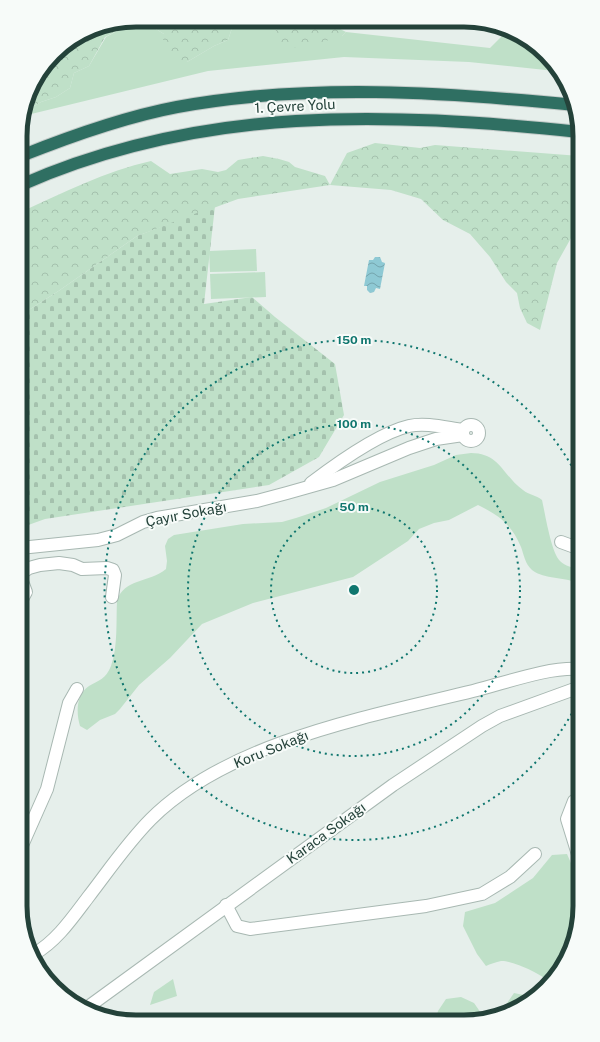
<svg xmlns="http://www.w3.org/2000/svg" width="600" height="1042" viewBox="0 0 600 1042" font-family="'Public Sans',sans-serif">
	<defs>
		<pattern id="forest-crowns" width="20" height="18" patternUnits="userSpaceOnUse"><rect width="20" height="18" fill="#bfe0c8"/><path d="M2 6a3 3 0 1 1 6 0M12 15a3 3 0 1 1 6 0" fill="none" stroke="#a4c1ad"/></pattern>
		<pattern id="cemetery-stones" width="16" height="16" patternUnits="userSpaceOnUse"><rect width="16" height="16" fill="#bfe0c8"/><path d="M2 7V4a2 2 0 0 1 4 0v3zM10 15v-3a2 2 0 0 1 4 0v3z" fill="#a4c1ad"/></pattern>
		<pattern id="water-waves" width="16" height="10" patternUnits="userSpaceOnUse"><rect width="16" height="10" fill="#8ec9d4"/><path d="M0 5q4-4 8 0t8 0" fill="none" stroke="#74a5ad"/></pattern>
	</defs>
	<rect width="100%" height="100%" fill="#e6efeb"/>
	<!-- green -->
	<g fill="#bfe0c8">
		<polygon points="241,21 284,21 275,31 342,36 346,32 490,48 506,32 540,49 555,71 469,62 344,57 208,71 23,116 24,112 41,102 56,97 70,88 74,73 89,66 106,37 119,30 135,27 151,26 164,34 187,62 214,46 228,40 233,25"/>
		<polygon points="256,249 257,271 210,272 209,251"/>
		<polygon points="265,272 266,297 211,299 210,274"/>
		<path d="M471 453C500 453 503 476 523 490 529 495 536 495 542 500 545 513 551 552 560 561 565 566 573 568 580 569V597L579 584C564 576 545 580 532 570 525 564 524 555 521 547 511 524 500 516 478 505L449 520 434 523 419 529 408 541 353 577 253 603 202 624 170 658 139 685 120 709 115 714 100 720 87 730 80 726C76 713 76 694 89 686 99 680 106 679 111 666 118 647 116 621 117 601 124 578 149 583 166 569L167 561 165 546 168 539 174 535 243 524 282 522 296 518 326 508 380 482 434 465 456 455Z"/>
		<path d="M567 854 580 884V914L556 977 549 982C542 974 511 960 501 961 496 962 490 964 486 966L477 954 463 926 465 912 495 903 533 878 552 855Z"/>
		<polygon points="173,979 177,996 150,1005 154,992"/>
		<polygon points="514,993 528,996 498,1016"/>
		<polygon points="461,997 474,1003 483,1016 490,1018 464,1022 435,1022 438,1011 446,999"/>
	</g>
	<!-- forest -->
	<g fill="url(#forest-crowns)">
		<polygon points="136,20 241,21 233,25 228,40 214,46 187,62 172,60 162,49 164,34 151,26 119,30 105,37 89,66 74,73 70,88 56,97 41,102 24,112 32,85 59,49 65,48 92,29"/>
		<path d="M284 21H324L346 32 342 36C318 43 303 51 278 46L275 31Z"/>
		<path d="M375 143 420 148 435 145 580 156V222L557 263 540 330 527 323 520 308 517 293 506 282 490 257 470 234 443 220 421 199 391 190 330 185 238 199 137 236 60 290 21 315V212C62 193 106 171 151 161L170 174 202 169 218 172 226 170 238 160 263 156 279 159 289 162 295 167 325 176 330 185 347 153Z"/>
	</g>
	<!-- cemetery -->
	<polygon fill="url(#cemetery-stones)" points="215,206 204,304 252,297 275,317 335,364 344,415 319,457 269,485 45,519 20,528 21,315 60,290 137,236"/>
	<!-- water -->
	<polygon fill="url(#water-waves)" points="375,257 380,257 382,262 385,263 380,289 376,288 374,292 370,293 367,290 367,286 364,286 369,260 373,260"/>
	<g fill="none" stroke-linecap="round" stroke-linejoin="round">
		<!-- minor casing -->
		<g stroke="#a8b8b2" stroke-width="14">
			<g id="minor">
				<circle cx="471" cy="433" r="8"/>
				<path d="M311 483C336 464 379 433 409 426 426 422 447 428 463 430"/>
				<polyline points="561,542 580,549"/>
				<polyline points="20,548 98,540 117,535 143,522 157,518 257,501 287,493 333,480 409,448 436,439 463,435"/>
				<polyline points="20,574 29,568 40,565 59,563 73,565 82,569 107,568 113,570 115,575 112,597"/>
				<polyline points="20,603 26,592 20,576"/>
				<polyline points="20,850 47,789 69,703 77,689"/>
				<polyline points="580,861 567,819 574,801 580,798"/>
				<polyline points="226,905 237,926 250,929 426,906 482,894 510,877 535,854"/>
				<path d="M34 954C57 941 73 917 89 896 109 870 128 842 151 819 228 742 371 716 473 691 506 683 546 667 580 669"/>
			</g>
		</g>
		<!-- tertiary casing -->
		<g stroke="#a8b8b2" stroke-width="14">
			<polyline id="tertiary" points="88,1007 393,785 482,726 500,716 580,687"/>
		</g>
		<!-- motorway casing -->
		<g stroke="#c2cac8" stroke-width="14">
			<g id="motorway">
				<path d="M21 156C71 136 124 117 177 107 308 83 443 92 575 105"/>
				<path d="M21 185C202 105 387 112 579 132"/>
			</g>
		</g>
		<!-- minor -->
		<use href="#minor" stroke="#fff" stroke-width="12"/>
		<!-- tertiary -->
		<use href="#tertiary" stroke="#fff" stroke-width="12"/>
		<!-- motorway -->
		<use href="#motorway" stroke="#2f6f62" stroke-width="12"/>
	</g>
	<!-- distance rings -->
	<g fill="none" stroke="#0f766e" stroke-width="2" stroke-dasharray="2 4">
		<circle cx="354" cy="590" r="83"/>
		<circle cx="354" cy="590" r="166"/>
		<path d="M580 698A250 250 0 1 1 580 482"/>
	</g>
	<g text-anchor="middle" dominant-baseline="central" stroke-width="4" stroke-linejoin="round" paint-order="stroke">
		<!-- street labels -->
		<g font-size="14" fill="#24423a" stroke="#f7fbf9">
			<text transform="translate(295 106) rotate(-3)">1. Çevre Yolu</text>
			<text transform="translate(186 514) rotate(-11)">Çayır Sokağı</text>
			<text transform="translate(271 749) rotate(-22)">Koru Sokağı</text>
			<text transform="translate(326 833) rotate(-36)">Karaca Sokağı</text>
		</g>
	</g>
	<!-- crop -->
	<path d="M0 0H600V1042H0ZM136 27H464A109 109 0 0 1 573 136V906A109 109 0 0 1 464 1015H136A109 109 0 0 1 27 906V136A109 109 0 0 1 136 27Z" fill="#f7fbf9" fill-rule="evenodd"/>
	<path fill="none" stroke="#24423a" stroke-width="5" d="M136 27H464A109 109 0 0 1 573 136V906A109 109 0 0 1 464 1015H136A109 109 0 0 1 27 906V136A109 109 0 0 1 136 27Z"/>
	<circle cx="354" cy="590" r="6" fill="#0f766e" stroke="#f7fbf9" stroke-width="2"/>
	<g font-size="12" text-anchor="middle" font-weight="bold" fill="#0f766e" stroke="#f7fbf9" stroke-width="4" stroke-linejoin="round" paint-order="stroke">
		<text x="354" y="344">150 m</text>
		<text x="354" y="428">100 m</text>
		<text x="354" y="511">50 m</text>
	</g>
</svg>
